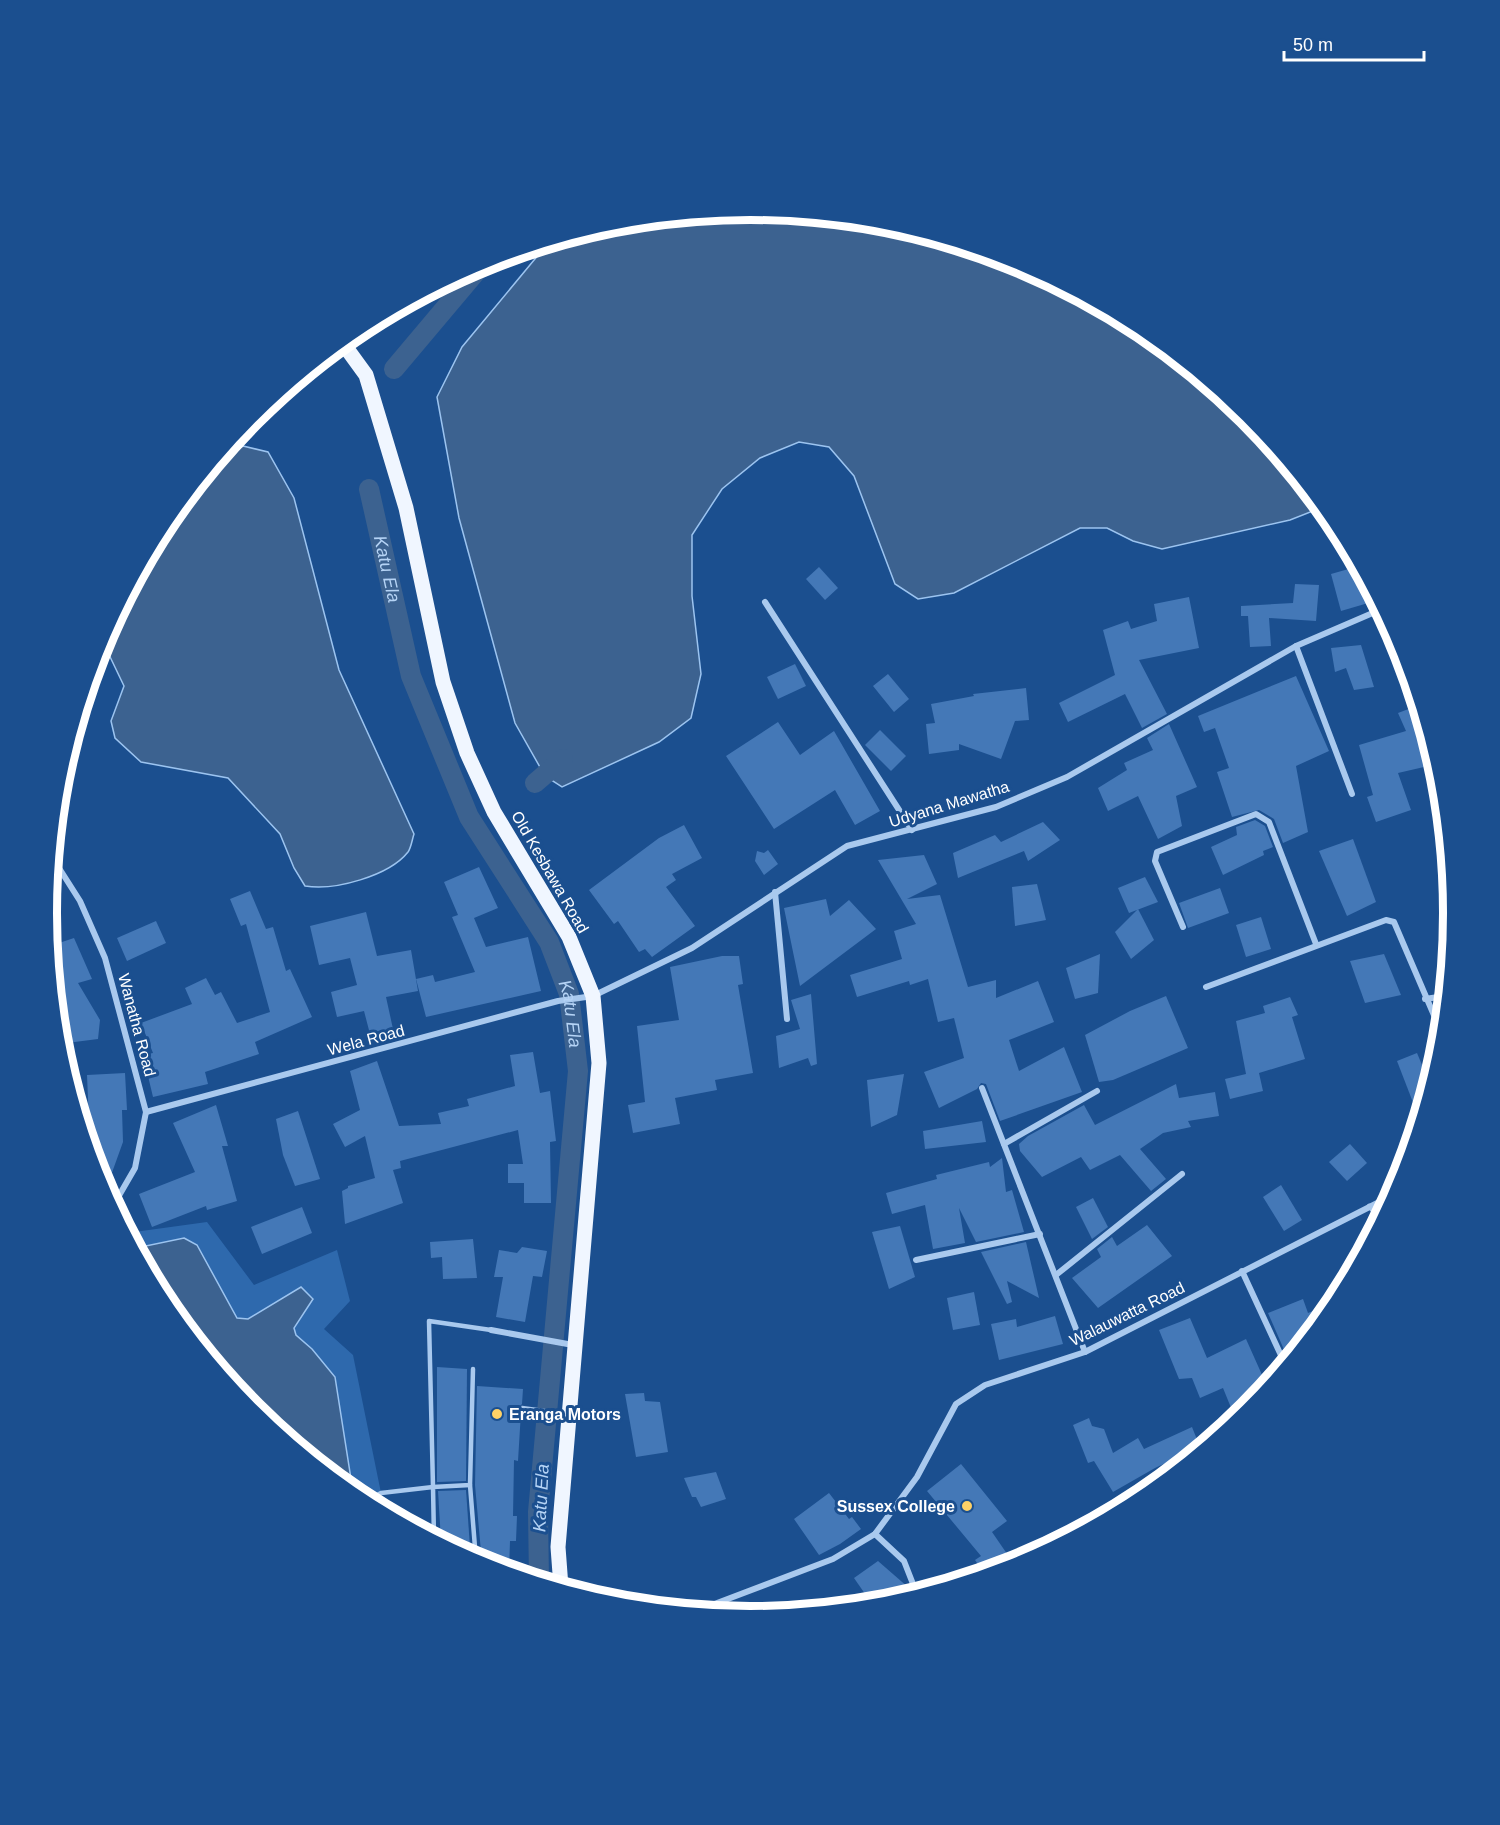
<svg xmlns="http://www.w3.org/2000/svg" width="1500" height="1825" viewBox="0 0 1500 1825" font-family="Arial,sans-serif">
	<rect width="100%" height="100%" fill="#1b4f8f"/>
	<!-- green -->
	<polygon fill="#2e69ad" points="207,1222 254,1285 337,1250 350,1301 324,1329 353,1355 381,1493 366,1501 359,1497 252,1410 165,1303 127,1233"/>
	<!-- water -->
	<g fill="#3c6290" stroke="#9cc4f0" stroke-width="1.5">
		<polygon points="750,209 888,223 1020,263 1141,328 1248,415 1323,507 1290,520 1162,549 1133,541 1107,528 1080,528 954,593 918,599 895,584 854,476 829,447 799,442 760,458 722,489 692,535 692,596 701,674 691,718 659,742 562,787 545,776 515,723 459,518 437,397 462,347 549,242 613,222"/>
		<path d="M243 446 268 452 294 498 339 670 414 834C412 840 411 848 408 852 389 876 334 891 305 886L294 868 280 834 228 778 141 762 115 738 111 721 124 686 102 640 165 521 214 463Z"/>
		<polygon points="184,1238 197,1245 237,1318 248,1319 301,1287 313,1299 294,1328 296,1335 312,1349 335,1377 351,1479 343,1484 252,1410 165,1303 136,1248"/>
	</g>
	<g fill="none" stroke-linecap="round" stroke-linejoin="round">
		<!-- canal -->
		<g stroke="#3c6290" stroke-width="20">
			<polyline points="394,369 485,261"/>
			<path id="s1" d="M369 489 411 676 469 817 549 942 569 994 578 1071 538 1512 539 1580"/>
			<polyline points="535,783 563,759"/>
		</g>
	</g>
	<!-- building -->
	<g fill="#4478b7">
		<polygon points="1359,566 1375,601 1341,611 1331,574"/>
		<polygon points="819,567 838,588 825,600 806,579"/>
		<polygon points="1295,584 1319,585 1316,621 1269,618 1271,646 1250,647 1248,616 1241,616 1241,606 1293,603"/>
		<polygon points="1189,597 1199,648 1139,660 1167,714 1142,728 1125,694 1068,722 1059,703 1115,675 1103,630 1128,621 1131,629 1157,621 1154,604"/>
		<polygon points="1361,645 1374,687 1354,690 1346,668 1335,672 1331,648"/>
		<polygon points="795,664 806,686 778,699 767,677"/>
		<polygon points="888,674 909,699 894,712 873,686"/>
		<polygon points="1296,676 1329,751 1296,766 1308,832 1283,843 1274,819 1259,810 1232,817 1217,772 1229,768 1215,728 1204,732 1198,716"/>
		<polygon points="1026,688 1029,720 1015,721 1001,759 959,744 959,750 929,754 926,724 935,723 931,704 974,696 973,694"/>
		<polygon points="1419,705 1437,764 1398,773 1411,810 1376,822 1367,797 1373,795 1359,745 1406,731 1398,713"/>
		<polygon points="778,722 800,755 834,731 880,811 855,825 835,790 774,829 726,756"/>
		<polygon points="1169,724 1197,787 1176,796 1182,826 1158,839 1138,796 1108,811 1098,788 1127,770 1124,763 1153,750 1147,738"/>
		<polygon points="880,730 906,756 891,771 865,745"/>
		<polygon points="1255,820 1265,826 1273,847 1263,851 1264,855 1223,875 1211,847 1237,835 1236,827"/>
		<polygon points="1043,822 1060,840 1028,861 1024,851 958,878 953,853 995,835 1001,842"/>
		<polygon points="684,825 702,858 672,874 676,880 666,887 695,926 652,957 645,949 639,952 618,921 614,924 589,890 659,838"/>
		<polygon points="1353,839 1376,902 1347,916 1319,851"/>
		<polygon points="768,850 778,864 764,875 755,861 757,851 764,853"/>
		<polygon points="924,855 937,884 907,899 940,895 968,987 996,980 996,998 1038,981 1054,1022 1009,1040 1019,1071 1064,1047 1082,1092 1000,1121 986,1084 981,1083 977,1089 939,1108 924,1072 964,1058 954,1018 938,1022 928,979 910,985 909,981 857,997 850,975 902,959 894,931 916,924 878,860"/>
		<polygon points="479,867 498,908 474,918 486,947 528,937 541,991 426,1017 416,979 433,975 435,982 475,972 452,917 458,915 444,882"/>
		<polygon points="1145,877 1158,902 1129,913 1118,888"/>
		<polygon points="1037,884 1046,920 1015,926 1012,887"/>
		<polygon points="1220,888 1229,913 1188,928 1179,903"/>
		<polygon points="250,891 266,929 273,927 286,971 290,969 312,1017 255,1042 259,1054 205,1072 208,1084 153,1097 143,1055 153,1053 141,1023 192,1004 185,988 206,978 215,995 221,992 237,1023 270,1012 246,924 241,926 230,899"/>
		<polygon points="826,899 830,916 849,900 876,929 800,986 784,908"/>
		<polygon points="1138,909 1154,940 1131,959 1115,932"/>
		<polygon points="366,912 377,956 411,950 418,991 386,997 393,1029 370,1034 364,1011 337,1017 331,992 357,985 350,958 319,965 310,926"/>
		<polygon points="1261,917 1271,949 1246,957 1236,925"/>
		<polygon points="156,921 166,943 127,961 117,938"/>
		<polygon points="74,938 92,979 78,983 100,1020 98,1039 59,1044 55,1000 60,997 53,984 50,946"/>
		<polygon points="1100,954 1098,993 1075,999 1066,968"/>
		<polygon points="1384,954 1401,995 1365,1003 1350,961"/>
		<polygon points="722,956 739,956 743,984 738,985 753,1073 715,1080 717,1090 675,1098 680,1124 633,1133 628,1105 645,1102 637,1026 679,1020 670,967"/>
		<polygon points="811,994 817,1064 811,1066 808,1058 779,1068 776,1036 800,1029 791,1000"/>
		<polygon points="1166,996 1188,1048 1113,1080 1099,1082 1085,1035 1130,1011"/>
		<polygon points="1290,997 1298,1015 1292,1017 1305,1059 1259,1073 1263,1091 1230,1099 1225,1079 1246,1074 1236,1021 1265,1013 1263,1006"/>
		<polygon points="533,1052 540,1093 550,1091 556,1141 550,1142 551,1203 524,1203 524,1183 508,1183 508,1164 523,1164 518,1130 400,1161 401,1168 393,1170 403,1203 345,1224 342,1191 348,1188 348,1186 375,1178 365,1136 345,1147 333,1124 360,1110 350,1071 377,1061 399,1126 441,1124 438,1113 469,1106 467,1099 515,1086 510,1055"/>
		<polygon points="1417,1053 1430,1084 1419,1118 1397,1061"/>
		<polygon points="125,1073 127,1110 122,1110 123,1142 105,1192 82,1121 89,1122 87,1075"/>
		<polygon points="904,1074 897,1115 871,1127 867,1080"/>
		<polygon points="1176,1084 1179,1098 1215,1092 1219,1116 1188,1121 1191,1127 1163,1133 1140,1149 1166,1179 1151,1191 1120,1155 1090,1170 1081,1157 1042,1177 1020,1151 1019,1144 1028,1136 1084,1105 1095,1125"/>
		<polygon points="216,1105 228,1146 222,1146 237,1201 207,1210 206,1206 152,1227 139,1194 195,1172 173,1123"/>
		<polygon points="298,1111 320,1179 295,1186 283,1155 276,1119"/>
		<polygon points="982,1121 986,1142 925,1149 923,1131"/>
		<polygon points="1350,1144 1367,1163 1347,1181 1329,1162"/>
		<polygon points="1002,1158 1006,1192 1012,1190 1024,1232 976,1242 959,1208 965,1243 933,1249 925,1205 892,1214 886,1193 937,1179 936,1175 989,1162 990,1167"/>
		<polygon points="1281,1185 1302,1220 1284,1231 1263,1197"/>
		<polygon points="1093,1198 1108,1227 1092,1239 1076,1207"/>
		<polygon points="302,1207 312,1233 262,1254 251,1227"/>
		<polygon points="1147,1225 1172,1256 1098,1308 1072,1278 1101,1257 1097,1249 1112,1237 1117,1246"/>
		<polygon points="900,1226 915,1277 889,1289 872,1232"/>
		<polygon points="473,1239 477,1278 443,1279 442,1257 431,1258 430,1242"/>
		<polygon points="1026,1242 1039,1298 1007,1281 1012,1302 1007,1304 981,1252"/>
		<polygon points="522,1247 547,1251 542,1277 533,1276 525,1322 496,1317 503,1277 494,1277 499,1250 517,1253"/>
		<polygon points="974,1292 980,1325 953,1330 947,1298"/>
		<polygon points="1303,1299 1308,1313 1335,1302 1299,1347 1285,1352 1268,1313"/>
		<polygon points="1055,1316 1063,1344 999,1360 991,1324 1016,1319 1017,1327"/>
		<polygon points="1190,1318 1207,1358 1246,1339 1267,1386 1236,1420 1223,1388 1200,1398 1192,1378 1179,1379 1159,1330"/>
		<polygon points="437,1367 467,1369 466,1481 437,1482"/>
		<polygon points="477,1386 523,1389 522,1404 518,1408 521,1412 518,1461 514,1460 513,1516 517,1516 516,1541 510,1541 509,1571 482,1563 475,1485"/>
		<polygon points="644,1393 645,1401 660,1402 668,1452 636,1457 625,1394"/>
		<polygon points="1089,1418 1092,1426 1104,1429 1113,1453 1138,1438 1144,1449 1192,1427 1200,1447 1155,1468 1113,1492 1094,1461 1088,1463 1073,1425"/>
		<polygon points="961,1464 1007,1521 992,1532 1014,1564 984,1573 975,1560 981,1556 927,1491"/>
		<polygon points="716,1472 726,1499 701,1507 696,1497 692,1497 684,1478"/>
		<polygon points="466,1490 470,1547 450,1546 441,1541 438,1491"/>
		<polygon points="829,1493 849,1519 852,1517 861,1529 840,1544 819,1555 794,1519"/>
		<polygon points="878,1561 909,1588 915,1594 872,1604 854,1578"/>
	</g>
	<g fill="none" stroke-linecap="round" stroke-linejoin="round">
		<!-- lane -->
		<g stroke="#a9c9ee" stroke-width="4.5">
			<polyline points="1369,1206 1380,1219"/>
			<polyline points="522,1408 566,1414"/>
			<polyline points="470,1485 476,1560"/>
			<polyline points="366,1501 381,1493 433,1487 429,1321 491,1330"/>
			<polyline points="434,1538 433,1487 470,1485 473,1369"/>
		</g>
		<!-- street -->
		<g stroke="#a9c9ee" stroke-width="6">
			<polyline points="765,602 912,830"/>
			<polyline points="1296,646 1352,794"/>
			<polyline points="52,857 80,901 105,958 146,1112 135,1168 113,1206"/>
			<polyline points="775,892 787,1019"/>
			<polyline points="1183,927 1155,861 1157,852 1256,814 1269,822 1316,944"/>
			<polyline points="1206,987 1386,920 1394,922 1442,1034"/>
			<polyline points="1425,999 1445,996"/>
			<polyline points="982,1088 1085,1352"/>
			<polyline points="146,1112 558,1001 593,996 692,948 847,846 996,807 1067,777 1296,646 1382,609"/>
			<polyline points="1004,1144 1097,1091"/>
			<polyline points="916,1260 1040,1234"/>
			<polyline points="1242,1271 1285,1364"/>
			<polyline points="1056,1275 1182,1174"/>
			<polyline points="491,1330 573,1345"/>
			<polyline points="875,1534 904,1561 913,1584 921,1592"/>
			<polyline points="696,1611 833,1559 875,1534 917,1477 956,1404 985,1385 1085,1352 1393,1195"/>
		</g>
		<!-- primary -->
		<polyline stroke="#f0f6ff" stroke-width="15" points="342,342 366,375 406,508 443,682 467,753 494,812 569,937 593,996 599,1063 558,1547 561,1587"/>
	</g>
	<!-- markers -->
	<g fill="#ffd166" stroke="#1b4f8f" stroke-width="2">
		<circle cx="497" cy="1414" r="6"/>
		<circle cx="967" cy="1506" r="6"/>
	</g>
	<g text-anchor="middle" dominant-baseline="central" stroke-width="6" stroke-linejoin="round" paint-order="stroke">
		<!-- street labels -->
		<g font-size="16" fill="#fff" stroke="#1b4f8f">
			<text transform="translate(949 804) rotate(-17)">Udyana Mawatha</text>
			<text transform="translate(550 872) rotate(60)">Old Kesbawa Road</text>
			<text transform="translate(137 1025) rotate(75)">Wanatha Road</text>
			<text transform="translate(366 1040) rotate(-15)">Wela Road</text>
			<text transform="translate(1127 1314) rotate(-26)">Walauwatta Road</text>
		</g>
		<!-- poi labels -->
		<g font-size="16" font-weight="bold" fill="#fff" stroke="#1b4f8f" text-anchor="start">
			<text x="509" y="1414">Eranga Motors</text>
			<text x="955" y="1506" text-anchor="end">Sussex College</text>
		</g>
		<!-- water labels -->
		<g font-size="18" font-style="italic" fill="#b5d3f5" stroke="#1b4f8f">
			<text stroke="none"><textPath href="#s1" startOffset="82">Katu Ela</textPath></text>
			<text stroke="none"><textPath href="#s1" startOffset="568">Katu Ela</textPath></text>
			<text transform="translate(541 1498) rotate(-87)">Katu Ela</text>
		</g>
	</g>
	<!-- crop -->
	<path d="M0 0H1500V1825H0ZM57 913a693 693 0 1 1 1386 0a693 693 0 1 1-1386 0Z" fill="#1b4f8f" fill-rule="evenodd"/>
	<path fill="none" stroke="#fff" stroke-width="8" d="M57 913a693 693 0 1 1 1386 0a693 693 0 1 1-1386 0Z"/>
	<!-- scale -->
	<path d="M1284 51v9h140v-9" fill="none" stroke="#ffffff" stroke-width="3"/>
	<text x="1293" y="51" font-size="18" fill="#ffffff" stroke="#1b4f8f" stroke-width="4.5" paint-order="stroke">50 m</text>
</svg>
